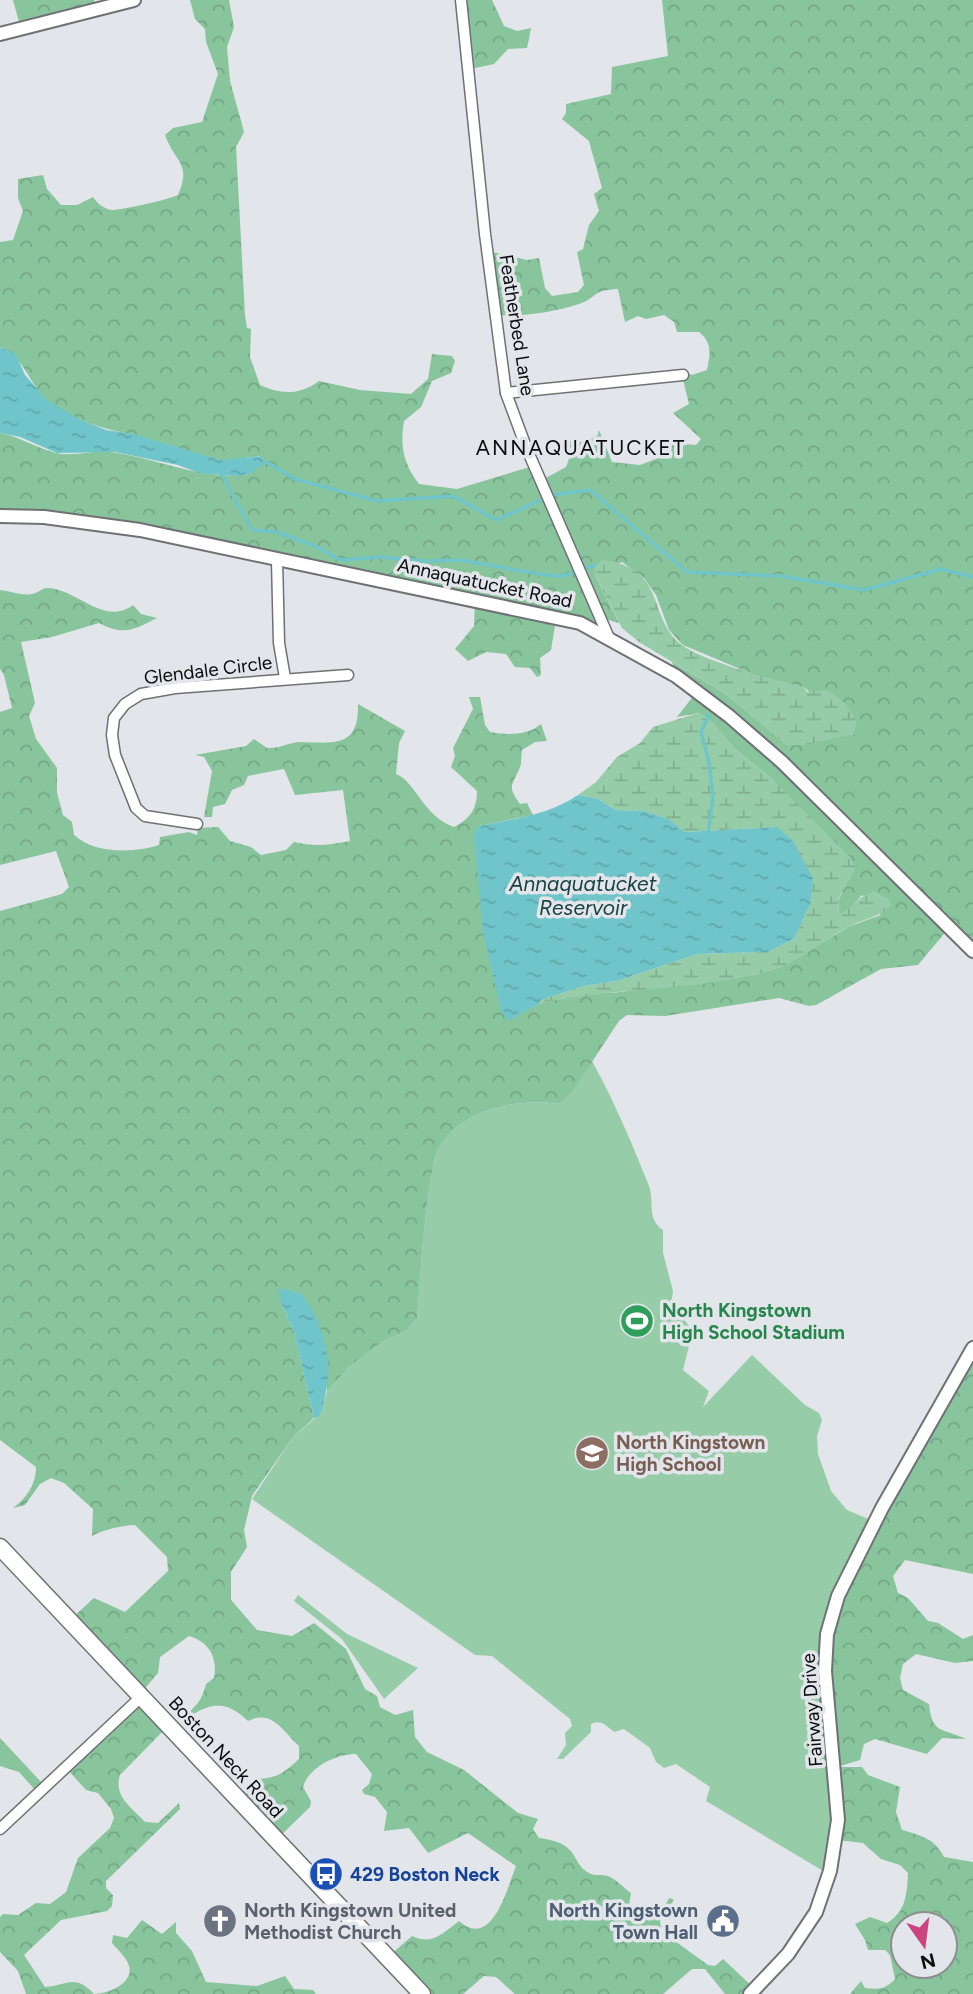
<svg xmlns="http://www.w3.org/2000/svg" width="973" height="1994" viewBox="0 0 973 1994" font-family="Figtree,sans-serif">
	<defs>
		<pattern id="forest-crowns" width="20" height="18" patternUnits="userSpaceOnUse" patternTransform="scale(1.75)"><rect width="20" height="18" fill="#88c49c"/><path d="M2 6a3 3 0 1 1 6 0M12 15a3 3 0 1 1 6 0" fill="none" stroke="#74a785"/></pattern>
		<pattern id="wetland-marsh" width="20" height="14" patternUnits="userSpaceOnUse" patternTransform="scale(1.75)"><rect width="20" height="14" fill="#96cda8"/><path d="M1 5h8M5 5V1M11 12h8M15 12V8" fill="none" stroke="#80af8f"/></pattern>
		<pattern id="water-ripples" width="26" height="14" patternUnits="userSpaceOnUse" patternTransform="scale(1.75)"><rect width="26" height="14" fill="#6fc5c9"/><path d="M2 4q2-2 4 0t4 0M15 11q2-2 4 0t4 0" fill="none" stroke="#5fa8ab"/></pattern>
	</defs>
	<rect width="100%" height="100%" fill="#e2e5e9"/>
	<!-- green -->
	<g fill="#96cda8">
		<path d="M592 1061C614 1101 632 1143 649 1186 655 1203 646 1218 663 1230V1253L673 1291 671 1305 693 1330 683 1370 709 1391 703 1407 752 1355 805 1405 819 1413 822 1420 817 1436 818 1454 831 1491 847 1510 873 1521 836 1765 830 1875 706 1801 710 1787 676 1764 664 1768 656 1762 650 1748 624 1729 614 1732C607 1726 600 1719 591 1724V1732L563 1759H557L566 1745 565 1733 572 1726 570 1719 492 1656 475 1655 252 1499 293 1437 321 1413 327 1391 348 1366 385 1340 406 1331 417 1318C421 1272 423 1224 431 1179 433 1170 433 1160 437 1152 457 1110 518 1097 559 1104Z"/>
		<polygon points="298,1595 347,1634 418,1668 384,1699 342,1639 294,1601"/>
	</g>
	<!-- forest -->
	<g fill="url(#forest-crowns)" fill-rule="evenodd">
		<polygon points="13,0 94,0 97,10 21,29"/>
		<path d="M190 0H229L234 27 227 47 230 81 244 132 236 147 245 315 247 328 251 329 250 357 260 385C281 395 300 395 319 381L360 390 411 394 428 379 432 354 452 356 455 361 451 373 432 381 421 407 404 421C400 446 403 463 419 484L457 489 533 466 542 480 566 467 572 451 567 441 585 442 598 435 599 430 612 462 640 465 666 455 672 443 696 445 701 439 673 413 689 404 681 371 692 375 707 370C710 354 713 343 699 332H677L674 322 664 315 646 319 638 316 625 322 618 289C591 290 599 297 579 304 554 312 524 317 498 315L488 251 527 260 539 258 545 288 552 296 578 292 584 285 577 252 583 249 589 225 599 211 594 194 602 188 589 141 562 119 566 113V104L611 94 612 67 668 56 662 0H973V952L948 929 918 965 881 969 816 1005 809 1006 779 998 665 1016 627 1015 619 1021 574 1089 559 1104C518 1097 457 1110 437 1152 433 1160 433 1170 431 1179 423 1224 421 1272 417 1318L406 1331 385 1340 349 1366 327 1391 326 1355 302 1294 280 1289V1300L294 1332 314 1418 293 1437 252 1496 244 1530 247 1547 231 1572V1600L257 1630 292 1636 314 1623 346 1649 365 1689 377 1696 380 1707 395 1715 413 1710 415 1737 427 1752 464 1770 518 1813 538 1819 533 1829 539 1838C584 1844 568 1863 591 1874 596 1876 603 1874 608 1876 616 1879 624 1888 631 1893L629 1906 645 1920H653L670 1898 674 1900 660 1921 661 1931 708 1965 715 1966 723 1959 755 1989 751 1994H725L705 1969H692L663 1994H515L496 1977 484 1976 463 1994H422L388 1957 412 1936C432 1946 443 1933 459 1921 492 1950 507 1889 516 1866L468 1833 428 1853 409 1828 384 1831 387 1812 375 1797 364 1794 362 1790 369 1784 372 1774 356 1754C336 1754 309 1767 303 1787L311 1801 310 1807 276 1840 236 1798 255 1779C276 1779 284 1773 299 1759V1746C282 1730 272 1709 248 1721 225 1699 210 1702 185 1720 195 1702 200 1707 206 1684L214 1678C218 1657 209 1642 189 1636L160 1657 158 1673 140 1694 71 1619 94 1598 125 1612 168 1571 167 1557 135 1525C123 1525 102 1530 92 1536L93 1509 64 1483 51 1478 40 1484 25 1505 13 1508C27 1498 36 1484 36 1467L0 1440V911L62 894 69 887 56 851 0 865V712L12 708 4 675 0 669V590C9 591 23 596 32 594 38 593 42 588 47 588 76 588 104 627 133 605L141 614 157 618C134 630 123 636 99 623L52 637 21 642 35 703 29 716 36 739 57 768V793L63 815 72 822 74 835C94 854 134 853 159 845L160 837 189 832 197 835 198 828 218 827 230 841 251 847 261 855 286 850 294 842C314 847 330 845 350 841L343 790 295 795 284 769 248 776 244 785 232 790 225 804 213 807 212 817H204L212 771 204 757 195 755 246 746 254 739 267 748C279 749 289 742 301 742 335 743 359 748 358 704L405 731 399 743 396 774C416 782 423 816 454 827 470 819 477 809 477 791L451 767 455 756 453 748 473 709 469 697H480L485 725 490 732C507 735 527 736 541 724L547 741 535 742 522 750C521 754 522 763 520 767 513 785 506 785 520 804L527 803 533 815 479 826 508 1020 539 1004 585 993H612L753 975 781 967 850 926 881 915 862 895 850 909 839 915 838 901 855 867 770 777 736 750 709 719 698 713 677 717 694 695 676 675 672 662 726 694 787 745 854 734 804 687 764 679 683 645 669 630 656 595 644 578 622 562 595 575 619 623 605 619 607 633 556 620 551 650 540 658 541 675 537 677 530 668 515 667 506 654 486 652 468 661 455 649 474 626 475 601 142 530 0 516V433C20 437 37 448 56 453 76 457 97 449 117 453 161 460 205 481 250 474L262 456C249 457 233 461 220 460 201 458 181 448 163 443 124 431 81 428 48 401 30 386 22 353 0 347V242L13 240 23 211 18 198V179L43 175 47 189 61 205H77L93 197C98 204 103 208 111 210 118 211 171 199 178 195 192 163 175 163 165 135L173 128 202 122 218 74 206 42 205 29 195 19Z"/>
		<polygon points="461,0 492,0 504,26 517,31 531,28 527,48 508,49 494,64 470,69"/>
		<path d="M973 1349V1574L905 1560 893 1576 898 1593 908 1598 928 1621 938 1623 963 1639 973 1635V1661L955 1663 916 1654 903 1664 900 1678 903 1690 929 1704C932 1734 942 1728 966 1739L942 1738 927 1754 875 1739 864 1744 860 1760 837 1767H862L868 1775 900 1787 896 1812 902 1830C922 1836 934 1838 944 1857L973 1862V1994H850L861 1981 865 1988C878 1990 886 1989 895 1979L890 1955 885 1950H868L865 1940 855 1924 870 1917 887 1923C906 1912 907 1894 908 1873L900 1865 881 1859 863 1843 837 1840 826 1679 839 1596ZM903 1924H945V1966H903Z"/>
		<path d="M138 1701 167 1727 120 1775C113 1796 132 1808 145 1822L158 1823 179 1803 180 1809 106 1881V1888L113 1895 112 1906 107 1911 61 1920 24 1955 45 1987C67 1986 74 1973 94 1994 107 1994 134 1984 129 1966 127 1958 118 1950 112 1943L113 1935 127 1938 142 1920 162 1934 176 1922V1933L192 1951 206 1982 257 1986 285 1976 294 1989 313 1990 316 1994H26L18 1971 0 1952V1917L3 1914 18 1915 36 1903 50 1904 66 1892 78 1858 110 1828 114 1818 111 1809 98 1793 86 1790 67 1769Z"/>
		<polygon points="0,1738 43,1784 37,1792 19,1772 0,1766"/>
	</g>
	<!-- wetland -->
	<g fill="url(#wetland-marsh)">
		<path d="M602 560C669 568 645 616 682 645 703 661 776 681 804 687L807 692 827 690 845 703 857 720 854 734 804 745H787L726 694 639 642 622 628 595 575 594 568Z"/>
		<path d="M698 713 709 719 736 750 770 777 850 857 856 867 838 900 839 915C853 907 859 896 874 891L889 899 891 906C878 918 863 919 848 927 825 939 803 959 778 968 706 992 615 986 539 1004L540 1000 583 986 617 981 697 954 768 952 794 939 810 905 777 827 685 832 667 819 644 811 616 810 598 799 578 795 596 782 617 757 640 743 653 727Z"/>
	</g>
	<!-- water -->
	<g fill="url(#water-ripples)">
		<polygon points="0,347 16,354 25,375 48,401 81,420 106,430 134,434 220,460 263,456 263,463 250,474 235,476 199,473 178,465 115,452 57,453 20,437 0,433"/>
		<path d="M578 795 598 799 616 810 644 811 668 819 685 832 777 827 793 841 813 878 810 905 794 939 768 952 697 954 617 981 583 986 541 1000 539 1004 508 1021 501 1011 483 932 474 834 478 826C513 819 549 815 578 795Z"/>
		<path d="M279 1288 302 1294C324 1326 334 1359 325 1397 323 1405 323 1412 318 1417L314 1418 294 1332 280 1300Z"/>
	</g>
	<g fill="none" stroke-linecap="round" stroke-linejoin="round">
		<!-- stream -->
		<g stroke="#6fc5c9" stroke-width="3.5">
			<polyline points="257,466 267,462 295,479 377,501 453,496 496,520 552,495 590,490 687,572 781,576 864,590 941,569 973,577"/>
			<polyline points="221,473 252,530 277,532 315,546 340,560 380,557 424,561 460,560 545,575 563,576 595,565"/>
			<polyline points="708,835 713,797 709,762 701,732 709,715"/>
		</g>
		<!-- minor casing -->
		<g stroke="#6f7175" stroke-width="13">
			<g id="minor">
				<polyline points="461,0 485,234 506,393 526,447 609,638"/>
				<polyline points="506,393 683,375"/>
				<polyline points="277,560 279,643 285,678"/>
				<polyline points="197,824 145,816 136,808 115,755 112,735 114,718 125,704 141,694 175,688 348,675"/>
				<polyline points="0,1829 141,1697"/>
			</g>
		</g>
		<!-- tertiary casing -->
		<g stroke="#6f7175" stroke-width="16">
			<g id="tertiary">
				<polyline points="0,34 134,0"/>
				<polyline points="0,516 44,517 140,530 580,623 676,676 729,716 782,762 973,951"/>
				<polyline points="750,1994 788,1954 816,1912 830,1871 838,1820 825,1671 827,1634 838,1596 882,1508 973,1348"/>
			</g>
		</g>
		<!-- primary casing -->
		<g stroke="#6f7175" stroke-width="19">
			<polyline id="primary" points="0,1547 422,1994"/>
		</g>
		<!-- minor -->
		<use href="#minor" stroke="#fff" stroke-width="10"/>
		<!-- tertiary -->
		<use href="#tertiary" stroke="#fff" stroke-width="12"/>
		<!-- primary -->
		<use href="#primary" stroke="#fff" stroke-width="16"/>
	</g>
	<!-- icons -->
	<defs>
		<g id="stadium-disc" transform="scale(1.75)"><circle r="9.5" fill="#2e9e5b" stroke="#e2e5e9"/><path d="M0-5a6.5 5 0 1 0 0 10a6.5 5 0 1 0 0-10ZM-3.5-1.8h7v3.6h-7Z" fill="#fff"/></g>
		<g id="school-disc" transform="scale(1.75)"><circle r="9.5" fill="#8d6e63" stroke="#e2e5e9"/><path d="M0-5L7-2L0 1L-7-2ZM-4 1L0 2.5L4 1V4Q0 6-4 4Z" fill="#fff"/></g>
		<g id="bus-disc" transform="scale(1.75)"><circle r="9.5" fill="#1a4fb4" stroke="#e2e5e9"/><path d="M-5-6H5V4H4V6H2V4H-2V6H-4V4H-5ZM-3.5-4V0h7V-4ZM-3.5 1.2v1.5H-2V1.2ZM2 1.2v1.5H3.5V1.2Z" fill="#fff"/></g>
		<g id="church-disc" transform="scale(1.75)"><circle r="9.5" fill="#6b7280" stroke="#e2e5e9"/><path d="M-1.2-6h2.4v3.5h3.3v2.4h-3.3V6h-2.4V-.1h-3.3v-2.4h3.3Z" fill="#fff"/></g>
		<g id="civic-disc" transform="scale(1.75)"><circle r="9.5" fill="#5c6f8a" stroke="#e2e5e9"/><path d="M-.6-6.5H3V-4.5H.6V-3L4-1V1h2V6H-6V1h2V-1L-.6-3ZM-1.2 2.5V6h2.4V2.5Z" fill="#fff"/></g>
	</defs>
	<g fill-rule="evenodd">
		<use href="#stadium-disc" x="637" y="1321"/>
		<use href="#school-disc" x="592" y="1453"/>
		<use href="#bus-disc" x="326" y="1874"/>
		<use href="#church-disc" x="220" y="1921"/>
		<use href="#civic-disc" x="723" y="1921"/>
	</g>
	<g text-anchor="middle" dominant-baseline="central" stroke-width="7" stroke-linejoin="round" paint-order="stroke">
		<!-- street labels -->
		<g font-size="19" fill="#0b0c0e" stroke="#e2e5e9">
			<text transform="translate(517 325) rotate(81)">Featherbed Lane</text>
			<text transform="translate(485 583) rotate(12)">Annaquatucket Road</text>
			<text transform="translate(208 670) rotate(-7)">Glendale Circle</text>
			<text transform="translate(812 1710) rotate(-94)">Fairway Drive</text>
			<text transform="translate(226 1757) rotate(47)">Boston Neck Road</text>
		</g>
		<!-- leisure labels -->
		<g font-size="19" font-weight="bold" fill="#27864d" stroke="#e2e5e9" text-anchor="start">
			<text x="662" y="1310">North Kingstown<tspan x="662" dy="22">High School Stadium</tspan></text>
		</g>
		<!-- education labels -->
		<g font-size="19" font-weight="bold" fill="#785e54" stroke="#e2e5e9" text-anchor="start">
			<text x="616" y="1442">North Kingstown<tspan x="616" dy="22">High School</tspan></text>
		</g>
		<!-- transit labels -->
		<g font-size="19" font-weight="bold" fill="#164399" stroke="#e2e5e9" text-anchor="start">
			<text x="350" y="1874">429 Boston Neck</text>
		</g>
		<!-- worship labels -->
		<g font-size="19" font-weight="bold" fill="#5b616d" stroke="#e2e5e9" text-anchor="start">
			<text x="244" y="1910">North Kingstown United<tspan x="244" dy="22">Methodist Church</tspan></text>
		</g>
		<!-- service labels -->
		<g font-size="19" font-weight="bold" fill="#4e5e75" stroke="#e2e5e9" text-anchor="end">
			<text x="698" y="1910">North Kingstown<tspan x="698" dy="22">Town Hall</tspan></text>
		</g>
		<!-- neighbourhood labels -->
		<g font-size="21" letter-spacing="2" fill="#0b0c0e" stroke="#e2e5e9">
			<text x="581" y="447">ANNAQUATUCKET</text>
		</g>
		<!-- water labels -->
		<g font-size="21" font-style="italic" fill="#184143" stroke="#e2e5e9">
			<text x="583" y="883">Annaquatucket<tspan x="583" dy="24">Reservoir</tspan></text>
		</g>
	</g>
	<!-- north arrow -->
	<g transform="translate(924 1945) rotate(166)"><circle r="33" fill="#e2e5e9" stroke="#8c8e91" stroke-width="2"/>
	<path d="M0-5L12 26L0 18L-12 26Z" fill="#cb437f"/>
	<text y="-10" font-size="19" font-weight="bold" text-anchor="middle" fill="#0b0c0e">N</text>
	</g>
</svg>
